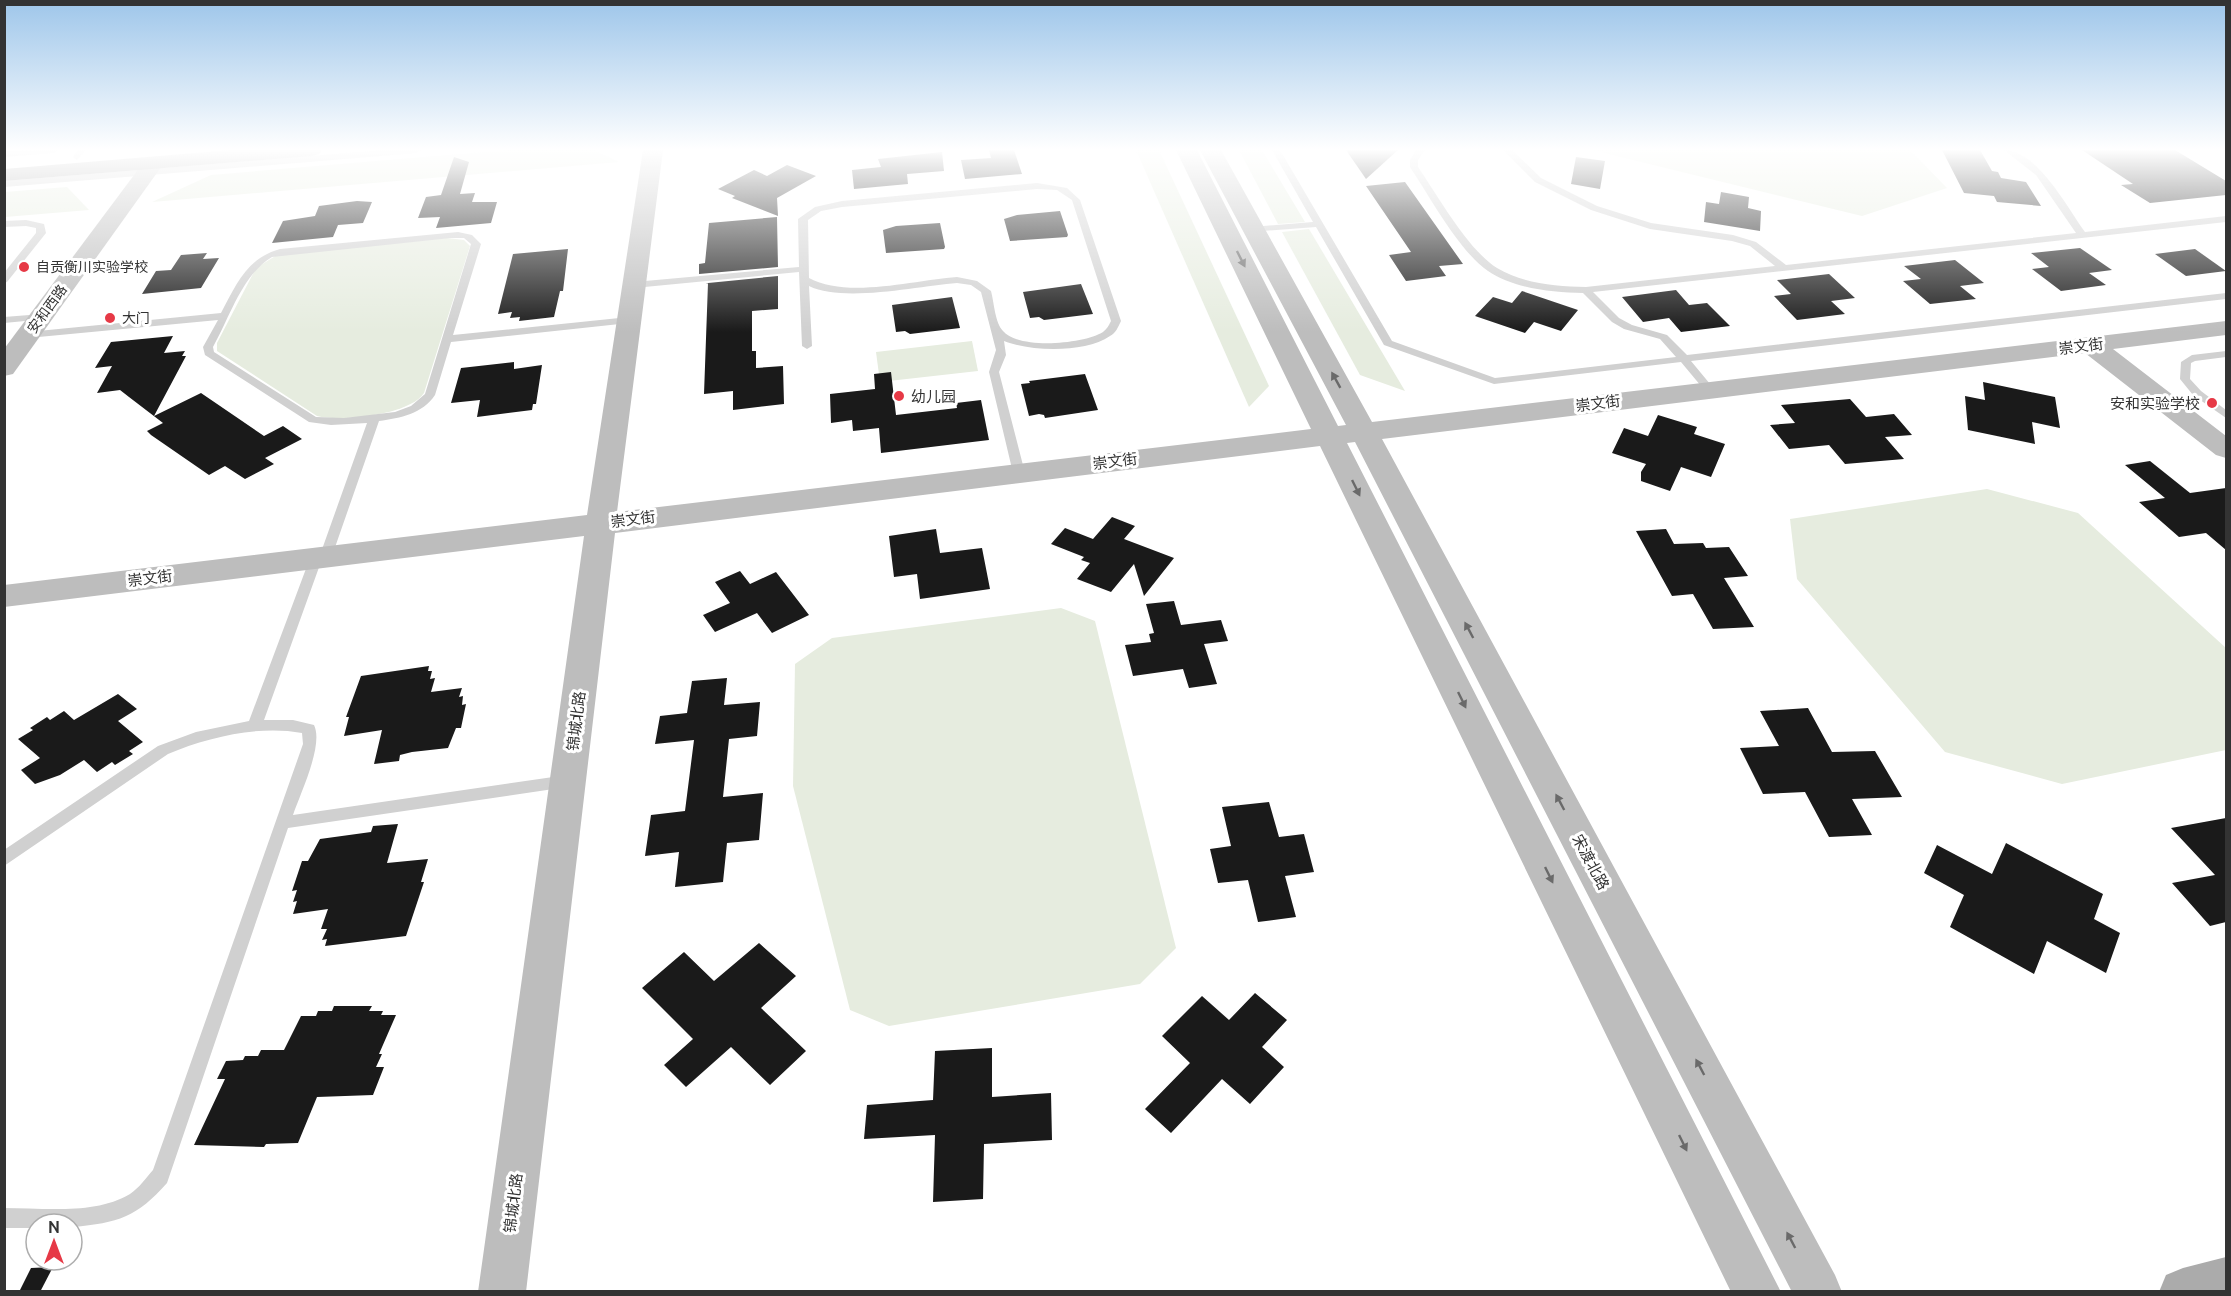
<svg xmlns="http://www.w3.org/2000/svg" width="2231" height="1296" viewBox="0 0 2231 1296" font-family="Ubuntu,'Noto Sans SC',sans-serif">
	<rect width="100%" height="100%" fill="#fff"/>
	<!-- green -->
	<g fill="#e6ecdf">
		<polygon points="507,150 594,150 619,162 152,202 211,175"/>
		<polygon points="1136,150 1159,150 1269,386 1249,407"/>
		<polygon points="1239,150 1262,150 1305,222 1278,224"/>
		<polygon points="1592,150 1910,150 1947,188 1862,216"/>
		<polygon points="67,187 89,210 5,217 5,192"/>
		<polygon points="1309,229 1405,391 1360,375 1282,232"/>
		<path d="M447 238 464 240 470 246 424 393C410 415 341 422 317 416L217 351V343L256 268 277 255Z"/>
		<polygon points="972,341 978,371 880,382 876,352"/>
		<polygon points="1987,489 2078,513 2226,648 2226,750 2062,784 1945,752 1797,579 1790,519"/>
		<polygon points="1061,608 1095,621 1176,948 1140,984 889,1026 850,1010 793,786 795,664 832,638"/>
	</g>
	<!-- building -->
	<g fill="#1a1a1a">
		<polygon points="989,150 1014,150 1022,174 965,179 961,160 991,158"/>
		<polygon points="1346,150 1398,150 1366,179"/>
		<polygon points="1942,150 1980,150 1992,171 1998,172 2001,178 2026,182 2041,206 1997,202 1994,196 1964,193"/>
		<polygon points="2082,150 2175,150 2226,181 2226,195 2150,203 2121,185 2133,184"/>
		<polygon points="942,152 944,171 907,174 908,184 854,189 852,170 881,167 878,159"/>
		<polygon points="454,157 469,162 460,194 475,193 472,202 497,202 491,223 436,228 440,217 418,218 426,197 441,195"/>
		<polygon points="1576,157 1605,161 1600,189 1571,184"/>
		<polygon points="787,165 816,176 777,198 778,216 732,198 735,196 718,189 754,170 767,176"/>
		<polygon points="1405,182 1463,264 1439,266 1446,276 1406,281 1389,255 1411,252 1366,186"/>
		<polygon points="1721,192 1749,197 1748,208 1761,211 1760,231 1704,222 1706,202 1719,204"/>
		<polygon points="357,201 372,202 363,223 338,225 333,237 272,243 283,221 315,216 319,206"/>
		<polygon points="1060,211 1068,235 1067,237 1010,241 1004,219 1017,215"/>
		<polygon points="777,217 778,267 699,274 699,264 705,263 709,223"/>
		<polygon points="940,223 945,247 944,249 886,253 883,230 896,226"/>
		<polygon points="2080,248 2112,270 2089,273 2106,285 2061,291 2032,269 2049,267 2031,253"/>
		<polygon points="568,249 563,291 560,291 554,317 519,321 520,317 510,318 512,312 498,314 513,254"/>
		<polygon points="2195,249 2226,271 2186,276 2155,254"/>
		<polygon points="207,253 203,259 219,258 201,288 142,294 156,271 171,270 181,255"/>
		<polygon points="1955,260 1984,283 1960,286 1976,299 1930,304 1903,281 1921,279 1904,266"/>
		<polygon points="1829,274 1855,298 1831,301 1845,314 1797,320 1774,296 1791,294 1777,280"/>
		<polygon points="778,276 778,309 752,311 752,351 756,351 756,368 783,366 784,404 733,410 733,391 704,394 708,283 698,284"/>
		<polygon points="1081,284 1093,314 1044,320 1039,317 1030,318 1023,292"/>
		<polygon points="1676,290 1689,305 1707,303 1730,326 1681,332 1669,318 1643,322 1622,297"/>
		<polygon points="1522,291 1578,310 1561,331 1534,322 1525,333 1475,316 1493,297 1512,303"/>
		<polygon points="952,297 960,328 910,334 905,331 896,332 892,305"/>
		<polygon points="173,336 164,353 185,351 182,356 186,356 154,416 201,393 264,436 283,426 302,439 265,458 274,464 245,479 225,466 209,475 151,435 147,431 163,423 129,397 120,390 97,393 112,366 95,368 111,342"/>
		<polygon points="514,362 514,369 542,365 536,404 533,404 532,410 477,417 480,400 451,403 461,368"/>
		<polygon points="891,372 896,415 957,408 956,403 981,400 989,440 881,453 879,428 853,431 852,420 831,423 830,394 875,389 874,374"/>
		<polygon points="1085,374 1098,410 1045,418 1044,415 1039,414 1029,416 1021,384 1030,383 1029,381"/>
		<polygon points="1983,382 2055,397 2060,428 2032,422 2035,444 1968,430 1965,396 1985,400"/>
		<polygon points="1850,399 1866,417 1894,414 1912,435 1885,437 1904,459 1845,464 1829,445 1789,449 1770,425 1795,423 1781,405"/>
		<polygon points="1658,415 1697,427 1694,434 1725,444 1711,477 1681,467 1670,491 1641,481 1641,472 1646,464 1612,453 1624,428 1648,436"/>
		<polygon points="2150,461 2190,493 2226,488 2226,550 2206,533 2179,537 2139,502 2165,498 2125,465"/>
		<polygon points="1112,517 1135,526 1124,539 1174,558 1144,596 1134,564 1111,592 1077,579 1090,563 1081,560 1084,557 1051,544 1065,528 1093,539"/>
		<polygon points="936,529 940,553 982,548 990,589 920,599 917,574 894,577 889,536"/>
		<polygon points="1666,529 1674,544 1703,543 1706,548 1729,547 1748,576 1724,578 1754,627 1713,629 1693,594 1672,596 1636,531"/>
		<polygon points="740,571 750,584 776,572 809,615 772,633 757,613 715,632 703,615 730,603 715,582"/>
		<polygon points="1174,601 1181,625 1221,620 1228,641 1204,644 1217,684 1189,688 1183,669 1133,676 1125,645 1151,642 1149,634 1154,633 1146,604"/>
		<polygon points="429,666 428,671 432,671 430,679 435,678 431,692 462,688 459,697 463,696 462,705 466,704 461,728 456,728 448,748 412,752 400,755 399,761 374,764 382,730 344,736 349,717 346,717 361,676"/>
		<polygon points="727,678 724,705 760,702 757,736 729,739 723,797 763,793 759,840 727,843 723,882 675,887 679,852 645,856 651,815 685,811 694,740 655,744 660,716 687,713 692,681"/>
		<polygon points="118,694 137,709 118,721 143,742 129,751 133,754 115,765 112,762 97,772 84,760 60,775 35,784 21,770 40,758 18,739 33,730 30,728 47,717 50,720 64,711 74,720"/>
		<polygon points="1808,708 1832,752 1875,751 1902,797 1852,799 1872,835 1829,837 1805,792 1763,794 1740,748 1779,746 1760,711"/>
		<polygon points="1269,802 1279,837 1304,834 1314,872 1285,876 1296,917 1258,922 1248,880 1218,883 1210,849 1231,846 1222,807"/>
		<polygon points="2226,818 2226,922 2210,926 2172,883 2215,875 2171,828"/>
		<polygon points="398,824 387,863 428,859 421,882 424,882 406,936 325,946 327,939 322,940 327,929 321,929 328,909 293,914 297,901 293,902 297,890 292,891 302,861 308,861 320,839 371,832 373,826"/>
		<polygon points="2006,843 2103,894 2094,919 2120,933 2106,973 2047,941 2034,974 1950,927 1964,895 1924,873 1937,845 1992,874"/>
		<polygon points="759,943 796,976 761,1008 806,1051 770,1085 731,1047 686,1087 664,1065 693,1039 642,988 684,952 714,981"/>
		<polygon points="1255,993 1287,1020 1262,1047 1284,1067 1250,1104 1222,1079 1171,1133 1145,1109 1190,1063 1162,1036 1202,996 1229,1020"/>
		<polygon points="334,1006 372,1006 369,1011 383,1011 381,1015 396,1015 379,1054 382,1054 376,1067 384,1067 373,1095 317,1097 298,1143 266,1144 264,1147 194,1145 225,1079 217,1079 226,1061 243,1060 245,1056 258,1056 261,1050 284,1050 301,1016 316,1016 318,1011 332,1011"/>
		<polygon points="992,1048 992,1097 1051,1093 1052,1140 984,1144 983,1199 933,1202 935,1135 864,1139 867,1105 933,1100 935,1051"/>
		<polygon points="53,1267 40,1292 19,1292 31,1268"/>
	</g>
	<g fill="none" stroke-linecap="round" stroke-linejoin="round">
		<!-- lane -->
		<g fill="#d0d0d0" fill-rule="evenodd">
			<polygon points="58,150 54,153 4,157 4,151"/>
			<polygon points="77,150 86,150 77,160 73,157"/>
			<polygon points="382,150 421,150 417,153 4,187 4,181"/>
			<path d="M1272 150H1280L1392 341 1495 378 1676 357 1660 339 1624 329 1612 322 1583 293C1552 292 1515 289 1488 271 1459 251 1430 197 1410 167V160L1416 150H1425L1418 160V167C1438 196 1468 250 1497 268 1524 284 1556 286 1586 287L1775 266 1750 246 1732 241 1650 229 1591 210 1535 182 1503 150H1512L1541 178 1597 206 1651 223 1733 235 1756 242 1786 265 2076 233 2036 175 2004 150C2037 150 2067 207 2085 232L2226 216V222L1593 292 1619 318 1632 325 1667 335 1687 355 2226 293V299L1691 361 1715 390 1710 393 1706 392 1681 362 1494 384 1384 345 1316 227 1249 232V228L1252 227 1313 222Z"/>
			<path d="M1037 183 1067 188 1080 200 1121 321C1118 327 1116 333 1110 336 1085 353 1032 352 1004 341L1006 355 999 372 1025 473 1019 477 1013 473 989 372 996 350 981 292 971 285 957 283C918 286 844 303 809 286L812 346 807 349 802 346 799 272 634 288 629 285 634 282 799 267 798 219 815 207 842 201ZM1037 189 1057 190 1072 200 1111 321C1109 325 1107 329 1103 332 1084 344 1019 350 1003 331 995 323 994 302 991 291L977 281 957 277C915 280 847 299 809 278L808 220 821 211 842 207Z"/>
			<polygon points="26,220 44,224 46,233 7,282 4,283 4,273 36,233 36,228 26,226 4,227 4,221"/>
			<path d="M458 232 472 235 481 244 453 335 629 317 634 320 629 323 451 342 435 395C422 414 401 418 379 421L332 556 330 559H322L264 720H293L314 725C324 745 300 794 293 815L567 775 572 777 574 781 572 785 567 787 288 828 167 1183C137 1217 118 1223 73 1227L72 1224H36V1228H4V1208C44 1208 95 1215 130 1194 139 1188 146 1178 153 1170L303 744 302 733C259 725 208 737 168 754L4 866V850L158 746 196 732 249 721 310 558 312 555H320L367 423 331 425 309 422 205 355 203 347 218 320 28 338 23 335 28 332 221 313C236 285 247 258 280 249ZM451 238H464L471 244 425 394 411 406 395 412 344 418 316 417 214 352 213 347C230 317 242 275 272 257Z"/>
			<polygon points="42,314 47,317 46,319 4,323 4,317"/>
			<polygon points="2226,351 2226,357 2195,361 2191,363 2190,379 2201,391 2226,410 2226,418 2193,395 2180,379 2181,362 2192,355"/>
		</g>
		<!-- secondary -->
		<g fill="#bdbdbd" fill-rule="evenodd">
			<polygon points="643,150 663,150 617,512 1311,429 1176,150 1197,150 1338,426 1346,425 1200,150 1221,150 1372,422 2226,321 2226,335 2113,349 2226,436 2226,458 2216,455 2085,353 1382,439 1835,1275 1842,1292 1792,1292 1355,442 1347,443 1781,1292 1731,1292 1320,446 615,533 526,1292 478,1292 584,536 4,607 4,585 587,515"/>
			<polygon points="153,157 160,159 164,163 13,374 4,376 4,349 146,159"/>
		</g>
		<!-- primary -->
		<polygon fill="#ababab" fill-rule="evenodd" points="2226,1257 2226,1292 2159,1292 2166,1275 2183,1268"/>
		<!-- highway -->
		<polygon fill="#9a9a9a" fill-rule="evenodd" points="231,150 322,150 319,154 312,156 4,181 4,169"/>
	</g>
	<!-- one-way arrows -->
	<defs><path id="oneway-solid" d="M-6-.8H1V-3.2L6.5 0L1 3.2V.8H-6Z" transform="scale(1.5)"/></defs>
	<g fill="#6a6a6a">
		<use href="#oneway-solid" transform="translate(1241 259) rotate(63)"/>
		<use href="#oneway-solid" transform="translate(1336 380) rotate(-119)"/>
		<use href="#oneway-solid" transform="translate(1356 488) rotate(64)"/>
		<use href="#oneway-solid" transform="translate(1469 630) rotate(-118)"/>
		<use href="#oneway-solid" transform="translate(1462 700) rotate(64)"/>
		<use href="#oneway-solid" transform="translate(1560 802) rotate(-118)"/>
		<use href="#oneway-solid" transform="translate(1549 875) rotate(64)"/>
		<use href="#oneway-solid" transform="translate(1700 1067) rotate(-118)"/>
		<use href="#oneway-solid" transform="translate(1683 1143) rotate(64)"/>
		<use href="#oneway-solid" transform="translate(1791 1240) rotate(-118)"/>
	</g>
	<!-- sky -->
	<linearGradient id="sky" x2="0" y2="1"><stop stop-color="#9ec6ea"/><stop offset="0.45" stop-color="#fff"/><stop offset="1" stop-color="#fff" stop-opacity="0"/></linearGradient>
	<rect width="2231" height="332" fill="url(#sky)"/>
	<!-- markers -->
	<g fill="#e63946" stroke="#fff" stroke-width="2">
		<circle cx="24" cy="267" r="6"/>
		<circle cx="110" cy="318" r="6"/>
		<circle cx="899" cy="396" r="6"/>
		<circle cx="2212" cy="403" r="6"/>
	</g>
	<g text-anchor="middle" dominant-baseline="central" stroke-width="6" stroke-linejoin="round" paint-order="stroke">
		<!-- far-poi labels -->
		<g font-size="14" fill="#333" stroke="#fff" text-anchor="start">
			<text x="36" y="267">自贡衡川实验学校</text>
			<text x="122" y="318">大门</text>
		</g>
		<!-- far-street labels -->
		<g font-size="14" fill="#333" stroke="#fff">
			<text transform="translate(47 309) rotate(-54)">安和西路</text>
		</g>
		<!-- street labels -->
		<g font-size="15" fill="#333" stroke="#fff">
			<text transform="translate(2081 346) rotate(-7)">崇文街</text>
			<text transform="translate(1598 403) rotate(-7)">崇文街</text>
			<text transform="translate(1115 461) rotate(-7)">崇文街</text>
			<text transform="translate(633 519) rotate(-7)">崇文街</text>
			<text transform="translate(150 578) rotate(-7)">崇文街</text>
			<text transform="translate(576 721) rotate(-83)">锦城北路</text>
			<text transform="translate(1591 862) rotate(62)">宋渡北路</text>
			<text transform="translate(513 1203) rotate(-83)">锦城北路</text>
		</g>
		<!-- poi labels -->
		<g font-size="15" fill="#333" stroke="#fff" text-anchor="start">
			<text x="911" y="396">幼儿园</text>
			<text x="2200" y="403" text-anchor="end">安和实验学校</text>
		</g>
	</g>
	<!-- border -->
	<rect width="2231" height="1296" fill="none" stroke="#333333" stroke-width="12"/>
	<!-- north arrow -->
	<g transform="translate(54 1242)"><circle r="28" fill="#ffffff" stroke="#adadad" stroke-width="1.5"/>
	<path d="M0-4.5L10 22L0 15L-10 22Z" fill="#e63946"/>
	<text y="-9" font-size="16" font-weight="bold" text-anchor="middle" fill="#333333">N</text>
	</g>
</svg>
